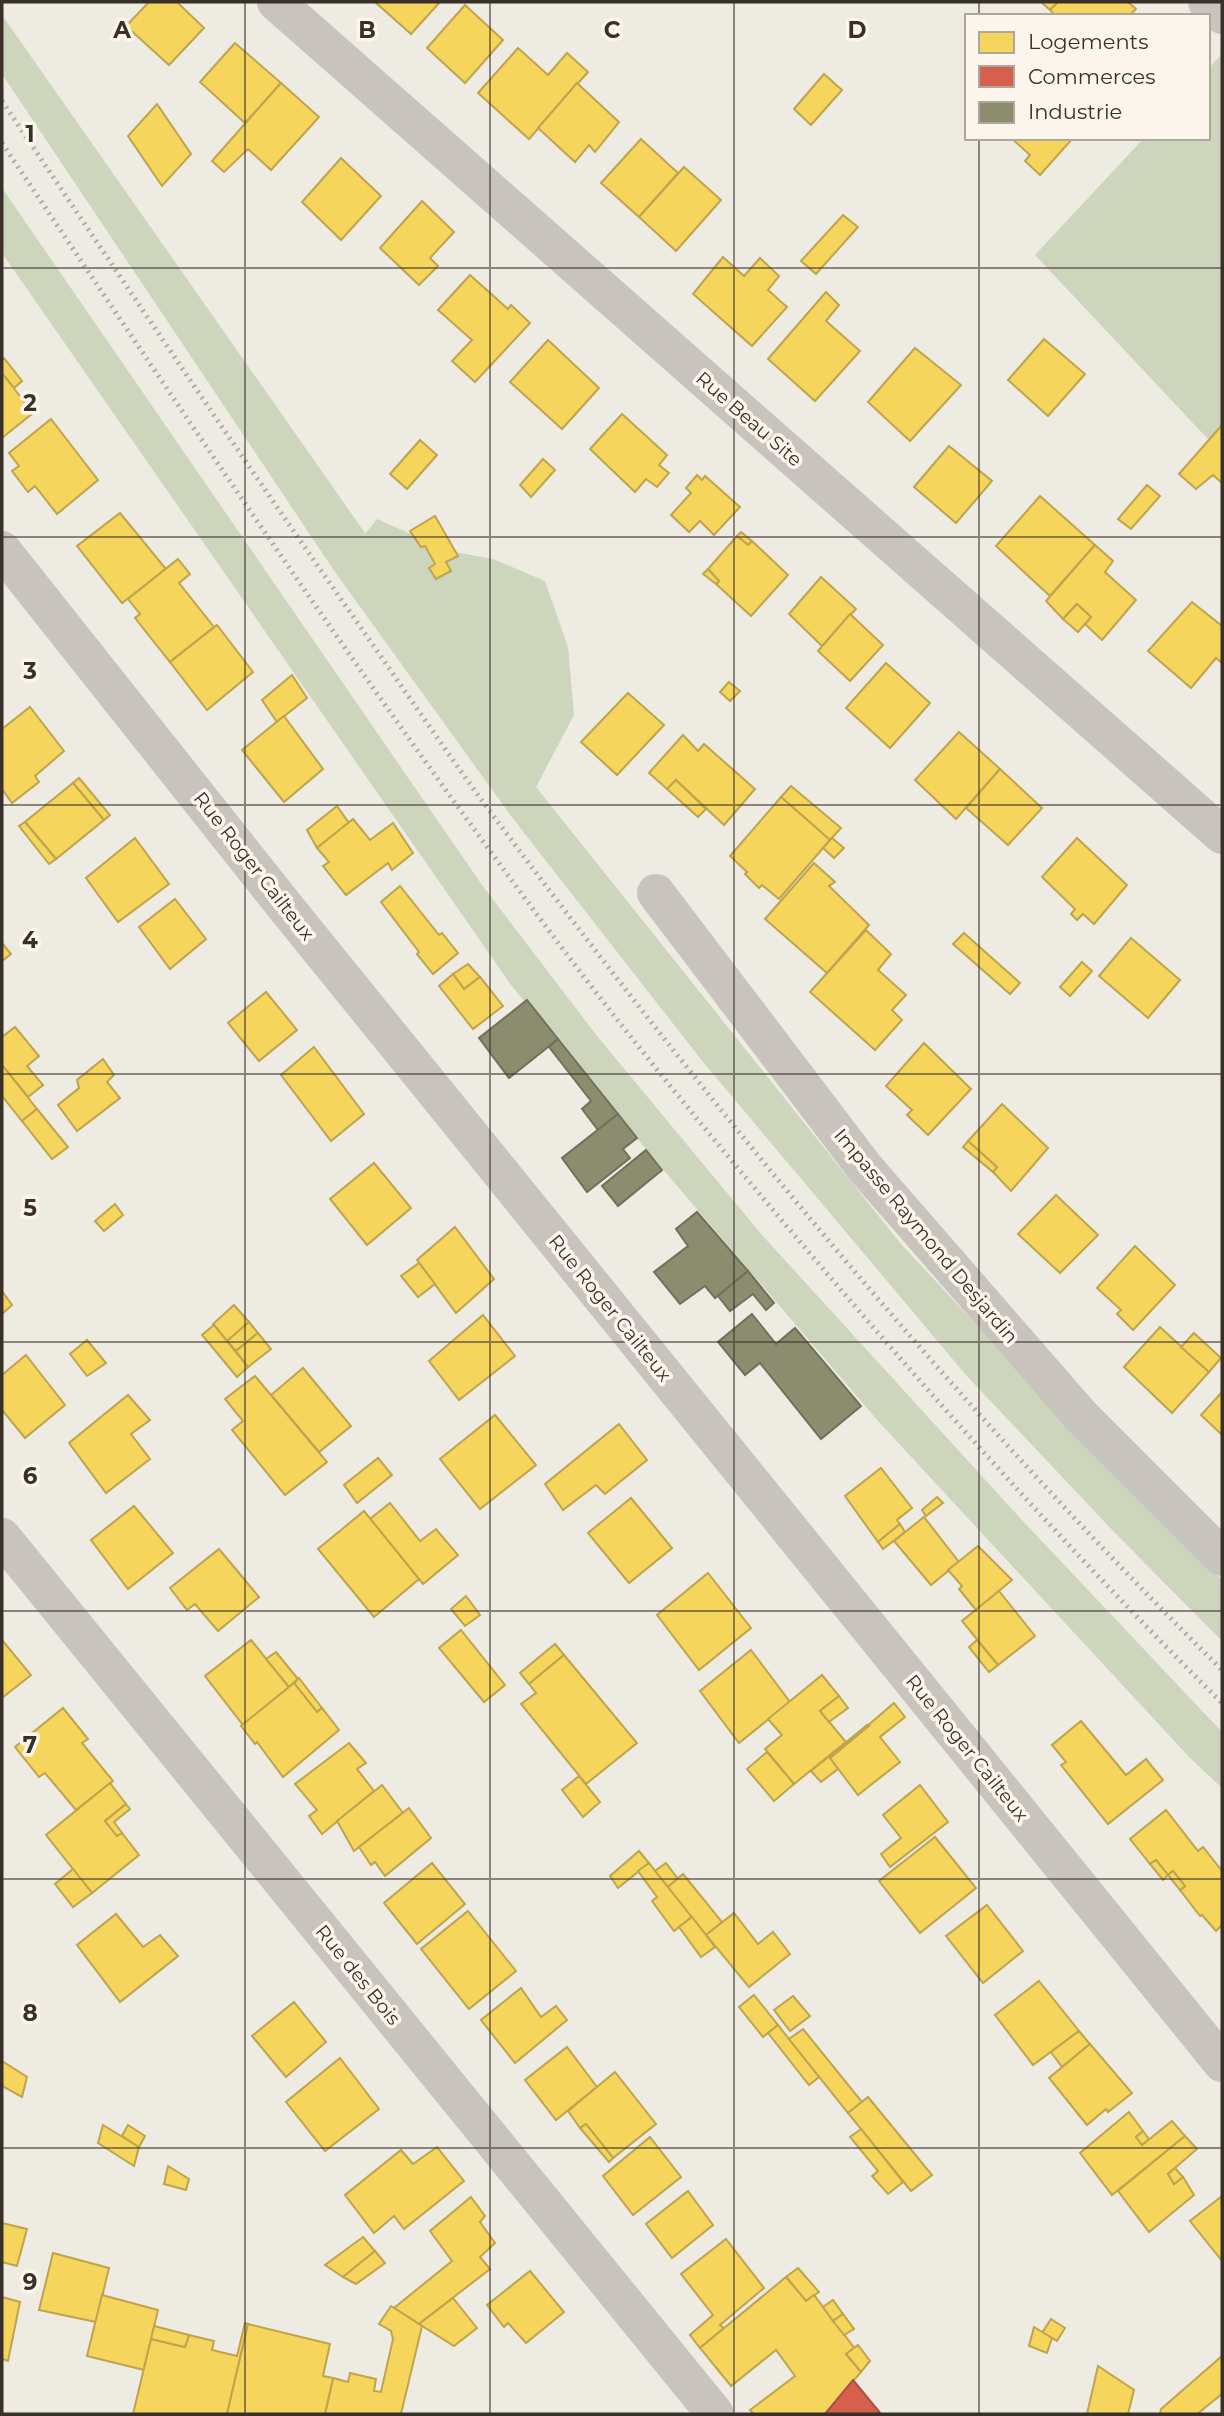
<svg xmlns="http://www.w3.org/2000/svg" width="1224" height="2416" viewBox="0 0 1224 2416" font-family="Montserrat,sans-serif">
	<rect width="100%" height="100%" fill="#eeebe3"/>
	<!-- green -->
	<g fill="#cdd5bd">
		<polygon points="2,15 365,533 361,539 377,519 449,551 493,559 545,581 568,647 574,715 536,787 901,1244 1112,1470 1222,1580 1222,1641 1114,1532 966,1375 703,1062 511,816 335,572 2,74"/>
		<polygon points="1222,54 1222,454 1035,255 1144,138 1208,138 1208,69"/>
		<polygon points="2,188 482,885 597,1036 762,1235 1021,1519 1222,1732 1222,1788 1190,1758 878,1421 655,1160 511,985 2,253"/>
	</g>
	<!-- homes -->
	<g fill="#f6d55c" stroke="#bda44d" stroke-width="2">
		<polygon points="149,2 177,2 204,28 169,65 126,26"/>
		<polygon points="375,2 440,2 411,34"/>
		<polygon points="1041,2 1058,2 1050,10"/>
		<polygon points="1058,2 1128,2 1136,9 1129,16 1056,16 1050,10"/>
		<polygon points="465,5 503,40 465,83 427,48"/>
		<polygon points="235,43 281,83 245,123 200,82"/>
		<polygon points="518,48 548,75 567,53 588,72 529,139 478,93"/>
		<polygon points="824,74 842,90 811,125 794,109"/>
		<polygon points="281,83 319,117 271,170 248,149 224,172 212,161"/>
		<polygon points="577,83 619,122 595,152 589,145 575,162 538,128"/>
		<polygon points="157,104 191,154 162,186 128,136"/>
		<polygon points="1011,138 1073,138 1040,175 1025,161 1030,155"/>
		<polygon points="641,139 678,173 639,217 601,183"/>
		<polygon points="341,158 381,196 341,240 302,202"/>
		<polygon points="684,167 721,200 676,251 639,217"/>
		<polygon points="422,201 454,232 430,258 438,266 419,285 380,248"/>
		<polygon points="843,215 858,227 816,274 801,261"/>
		<polygon points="723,257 744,276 760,258 779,276 768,290 787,307 752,346 693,294"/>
		<polygon points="470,275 508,309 511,305 530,323 475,382 452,361 472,340 438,310"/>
		<polygon points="826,292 839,305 826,321 860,351 815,401 768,359"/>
		<polygon points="1044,339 1085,374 1048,416 1008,380"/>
		<polygon points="548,340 599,388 562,429 510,382"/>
		<polygon points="915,348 961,385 910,441 868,402"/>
		<polygon points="4,358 22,381 14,388 2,373 2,360"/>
		<polygon points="2,373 33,413 2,438"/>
		<polygon points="622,414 667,455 659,465 669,473 657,487 646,479 635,492 590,449"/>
		<polygon points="51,419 98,480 57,514 35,486 28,492 12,471 19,466 9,453"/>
		<polygon points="1222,425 1222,483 1213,475 1196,489 1179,474"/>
		<polygon points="420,440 437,455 407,489 390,474"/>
		<polygon points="949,446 992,481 956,523 914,487"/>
		<polygon points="543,459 555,470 531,497 520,485"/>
		<polygon points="697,475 702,480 705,476 740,507 714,535 700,521 689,532 671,515 691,493 686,488"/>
		<polygon points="1147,485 1160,496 1131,529 1118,519"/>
		<polygon points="1040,496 1095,545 1050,596 996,546"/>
		<polygon points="120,513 166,569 122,603 77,546"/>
		<polygon points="435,516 458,556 446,562 451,571 436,579 429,568 435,564 425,546 421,547 410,531"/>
		<polygon points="741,532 752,541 748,545 737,536"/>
		<polygon points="737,536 748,545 752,541 788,575 751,616 716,584 719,581 708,569"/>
		<polygon points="1095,545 1113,561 1105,572 1136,600 1102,640 1085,624 1091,617 1077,604 1063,619 1046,601"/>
		<polygon points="178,559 190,574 179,583 214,627 170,662 135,618 140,614 128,599"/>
		<polygon points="708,569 719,581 716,584 703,574"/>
		<polygon points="821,577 856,609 822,646 789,614"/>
		<polygon points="1192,602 1222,626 1222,663 1216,658 1191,688 1148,651"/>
		<polygon points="1077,604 1091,617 1078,632 1063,619"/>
		<polygon points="850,614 883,645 850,681 818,651"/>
		<polygon points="217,625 253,672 207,710 170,662"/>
		<polygon points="886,663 930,703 890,748 846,708"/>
		<polygon points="292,675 307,698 277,722 262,700"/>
		<polygon points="729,682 740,691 730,701 720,692"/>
		<polygon points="628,693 664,725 617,775 581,742"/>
		<polygon points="30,707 64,751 35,776 39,782 12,803 2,789 2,729"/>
		<polygon points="284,716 323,769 284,802 242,750"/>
		<polygon points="959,732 1000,769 956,819 915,780"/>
		<polygon points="683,735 698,751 704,744 755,789 724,825 676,780 667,789 649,773"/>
		<polygon points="1000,769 1042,808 1008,845 966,808"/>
		<polygon points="79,778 110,815 104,820 73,783"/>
		<polygon points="676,780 706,809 698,817 667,789"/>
		<polygon points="73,783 104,820 56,859 25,822"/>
		<polygon points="791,786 841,828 830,840 781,797"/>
		<polygon points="781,797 830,840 779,899 762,885 759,888 745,874 747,872 730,856"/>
		<polygon points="337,806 349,823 317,848 307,830"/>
		<polygon points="353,819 370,840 393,823 413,853 392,870 388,863 346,895 323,866 329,862 317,848"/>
		<polygon points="25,822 56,859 49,864 19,826"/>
		<polygon points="135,838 169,884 118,922 86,878"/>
		<polygon points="832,838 844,848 834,858 823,848"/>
		<polygon points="1077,838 1127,885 1094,924 1083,914 1077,920 1071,914 1075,909 1042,877"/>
		<polygon points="814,863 835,882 829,886 869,925 827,973 765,919"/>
		<polygon points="400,886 439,935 442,933 458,953 433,974 417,954 419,952 381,902"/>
		<polygon points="175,899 206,939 170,969 139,927"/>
		<polygon points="866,930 891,954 878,970 906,995 892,1010 902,1020 875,1050 810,992"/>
		<polygon points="964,933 1020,983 1010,994 953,944"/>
		<polygon points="1131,938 1180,980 1148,1018 1099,976"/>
		<polygon points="2,943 11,954 2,961"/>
		<polygon points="1082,962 1092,971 1070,996 1060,987"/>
		<polygon points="468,964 480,977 464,989 453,974"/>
		<polygon points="453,974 464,989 480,977 503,1006 473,1029 439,986"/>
		<polygon points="266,992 297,1030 259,1061 228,1023"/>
		<polygon points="15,1027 39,1056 27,1066 43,1085 28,1097 2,1065 2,1037"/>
		<polygon points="924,1043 971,1089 928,1135 907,1115 912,1110 886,1086"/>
		<polygon points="314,1047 364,1114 331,1141 281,1075"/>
		<polygon points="103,1059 114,1075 107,1082 120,1098 77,1131 58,1105 79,1088 77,1080"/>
		<polygon points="2,1065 37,1109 22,1121 2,1096"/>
		<polygon points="1002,1104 1048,1148 1011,1191 993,1172 997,1167 968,1141"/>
		<polygon points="37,1109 68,1147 52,1159 22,1121"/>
		<polygon points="968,1141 997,1167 993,1172 963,1147"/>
		<polygon points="374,1163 411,1208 367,1245 330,1199"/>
		<polygon points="1056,1195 1098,1235 1060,1273 1018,1234"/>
		<polygon points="115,1204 123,1215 104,1231 95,1221"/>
		<polygon points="455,1227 494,1279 456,1313 417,1260"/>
		<polygon points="1135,1246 1175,1285 1133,1330 1117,1314 1121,1310 1097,1288"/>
		<polygon points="419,1263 435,1284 418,1297 401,1276"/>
		<polygon points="2,1291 12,1305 2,1314"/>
		<polygon points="234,1305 249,1322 227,1341 213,1324"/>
		<polygon points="483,1315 515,1356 459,1400 429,1361"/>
		<polygon points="249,1322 258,1333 236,1351 227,1341"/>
		<polygon points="214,1325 248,1367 237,1377 202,1335"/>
		<polygon points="1160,1327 1209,1372 1172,1413 1124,1367"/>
		<polygon points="258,1333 271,1349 248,1367 236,1351"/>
		<polygon points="1194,1333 1221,1358 1209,1372 1181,1347"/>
		<polygon points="87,1340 106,1363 87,1376 70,1354"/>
		<polygon points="26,1355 65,1405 25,1438 2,1410 2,1375"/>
		<polygon points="303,1368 351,1426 319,1452 271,1395"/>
		<polygon points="255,1376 327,1462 285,1495 232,1430 243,1421 225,1399"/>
		<polygon points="1222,1392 1222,1435 1201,1415"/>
		<polygon points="128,1395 150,1420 131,1434 150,1459 106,1493 69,1443"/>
		<polygon points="495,1415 536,1465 480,1509 440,1459"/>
		<polygon points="619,1424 647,1460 605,1494 596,1485 563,1510 545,1484"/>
		<polygon points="378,1458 392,1475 357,1503 344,1485"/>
		<polygon points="881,1468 912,1508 897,1520 900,1524 878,1542 845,1496"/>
		<polygon points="937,1497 943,1503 926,1516 922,1510"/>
		<polygon points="631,1498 672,1548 629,1583 588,1533"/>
		<polygon points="390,1503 420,1541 436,1529 458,1555 423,1584 370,1519"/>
		<polygon points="134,1506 173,1553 128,1589 91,1540"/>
		<polygon points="364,1511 419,1579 374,1617 318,1549"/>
		<polygon points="924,1517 959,1562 931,1585 894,1541"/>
		<polygon points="900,1524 905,1532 883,1549 878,1542"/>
		<polygon points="978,1546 1012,1580 976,1610 959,1589 962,1586 948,1570"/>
		<polygon points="219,1549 259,1597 218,1631 195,1604 187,1610 170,1588"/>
		<polygon points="708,1573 751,1628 699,1670 657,1615"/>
		<polygon points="999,1591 1035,1636 998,1665 962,1621"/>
		<polygon points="466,1596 480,1615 465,1626 451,1609"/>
		<polygon points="461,1630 505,1685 484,1702 439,1648"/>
		<polygon points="2,1640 31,1675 2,1698"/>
		<polygon points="251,1640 289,1687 243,1725 205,1676"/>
		<polygon points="977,1640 998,1665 989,1672 969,1647"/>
		<polygon points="555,1644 564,1655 529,1684 520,1673"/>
		<polygon points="751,1650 790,1702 739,1743 700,1691"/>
		<polygon points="276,1652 298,1679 289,1687 266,1659"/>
		<polygon points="564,1655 637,1743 586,1784 521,1704 536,1693 529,1684"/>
		<polygon points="822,1675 839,1696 820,1711 846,1742 794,1784 765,1749 782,1735 768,1719"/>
		<polygon points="299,1678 322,1708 317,1712 294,1683"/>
		<polygon points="294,1683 317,1712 322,1708 339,1730 283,1777 257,1742 255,1744 241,1726"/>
		<polygon points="839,1696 848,1708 829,1722 820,1711"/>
		<polygon points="894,1703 905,1717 880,1737 900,1762 858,1795 830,1758"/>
		<polygon points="63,1708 88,1739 82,1743 113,1781 76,1810 45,1773 39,1777 15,1747"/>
		<polygon points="1081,1721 1126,1775 1146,1759 1163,1780 1108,1824 1061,1765 1066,1762 1052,1745"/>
		<polygon points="867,1725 869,1726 830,1758 838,1769 821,1782 811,1771"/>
		<polygon points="349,1743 366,1763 357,1769 374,1791 322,1834 309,1816 317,1810 295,1784"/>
		<polygon points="767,1752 794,1784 774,1801 747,1769"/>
		<polygon points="579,1776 600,1802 583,1817 562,1790"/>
		<polygon points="110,1783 126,1804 105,1821 117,1836 122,1833 139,1855 92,1893 46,1835"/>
		<polygon points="382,1785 403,1813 354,1851 337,1821"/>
		<polygon points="920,1785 948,1822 890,1867 881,1854 901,1838 883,1815"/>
		<polygon points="126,1804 130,1809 114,1822 122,1833 117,1836 105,1821"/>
		<polygon points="409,1808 431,1838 385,1876 375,1862 371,1865 359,1847"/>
		<polygon points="1166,1810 1198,1851 1203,1847 1222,1871 1222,1925 1216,1931 1202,1915 1200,1916 1180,1890 1185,1886 1173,1871 1168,1875 1156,1860 1150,1864 1130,1839"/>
		<polygon points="935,1837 976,1888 920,1933 879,1881"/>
		<polygon points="639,1851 649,1863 618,1888 610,1876"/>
		<polygon points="1156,1860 1168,1875 1163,1880 1150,1864"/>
		<polygon points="432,1863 465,1904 417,1944 384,1903"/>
		<polygon points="649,1863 692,1917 674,1931 652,1901 657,1897 638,1871"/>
		<polygon points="666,1863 678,1879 668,1887 655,1871"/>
		<polygon points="73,1869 92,1893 73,1907 55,1884"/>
		<polygon points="1173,1871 1185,1886 1180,1890 1168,1875"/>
		<polygon points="683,1874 722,1922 706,1935 668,1887"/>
		<polygon points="987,1905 1023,1951 983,1983 946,1936"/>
		<polygon points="468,1911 516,1971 469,2009 421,1949"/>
		<polygon points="734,1913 758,1944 773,1932 790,1954 749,1987 706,1935"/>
		<polygon points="116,1914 143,1947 160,1935 178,1956 120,2002 77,1945"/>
		<polygon points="692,1917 715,1947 701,1957 679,1927"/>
		<polygon points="1039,1981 1079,2031 1033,2065 995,2015"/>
		<polygon points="521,1988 541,2017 556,2006 567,2020 515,2063 481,2020"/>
		<polygon points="754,1995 778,2025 763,2037 739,2007"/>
		<polygon points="793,1996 810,2016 790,2031 774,2010"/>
		<polygon points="294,2002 326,2042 286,2077 252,2036"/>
		<polygon points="778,2025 819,2077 809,2085 768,2033"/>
		<polygon points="803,2029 862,2102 848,2113 789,2039"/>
		<polygon points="1079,2031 1090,2044 1062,2067 1051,2052"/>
		<polygon points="1090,2044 1132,2093 1108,2112 1106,2109 1087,2125 1049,2078"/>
		<polygon points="567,2047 597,2087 556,2120 525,2080"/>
		<polygon points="340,2058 379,2109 325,2151 286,2102"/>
		<polygon points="2,2061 27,2077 22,2097 2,2086"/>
		<polygon points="615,2072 656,2124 613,2158 586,2124 580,2128 568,2111"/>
		<polygon points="868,2097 932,2175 911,2191 848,2113"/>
		<polygon points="1129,2112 1143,2131 1136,2137 1142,2145 1172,2121 1185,2136 1112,2195 1080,2153"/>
		<polygon points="586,2124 613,2158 609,2162 580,2128"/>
		<polygon points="103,2125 139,2147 134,2166 98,2143"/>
		<polygon points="128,2125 145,2136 139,2147 122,2136"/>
		<polygon points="861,2129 903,2182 888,2194 872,2176 878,2171 850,2137"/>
		<polygon points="1143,2131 1149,2139 1142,2145 1136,2137"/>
		<polygon points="1185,2136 1197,2149 1168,2174 1174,2184 1183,2177 1194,2195 1149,2232 1118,2191"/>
		<polygon points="650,2137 681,2177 633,2215 603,2176"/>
		<polygon points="437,2147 464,2181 404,2229 394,2216 374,2233 345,2195 401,2150 413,2164"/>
		<polygon points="168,2166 189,2179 186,2190 164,2184"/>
		<polygon points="1175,2168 1183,2177 1174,2184 1168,2174"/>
		<polygon points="688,2191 713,2225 672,2258 646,2224"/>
		<polygon points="1222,2196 1222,2261 1190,2221"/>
		<polygon points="471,2197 485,2216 480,2222 495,2243 480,2257 490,2269 419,2324 394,2308 452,2261 430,2231"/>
		<polygon points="2,2223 27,2229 17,2266 2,2262"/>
		<polygon points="363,2237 375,2251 343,2277 325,2265"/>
		<polygon points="726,2239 764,2288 720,2325 724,2328 700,2348 690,2335 713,2315 681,2274"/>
		<polygon points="375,2251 385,2263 356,2284 343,2277"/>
		<polygon points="53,2253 109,2268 96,2322 39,2310"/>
		<polygon points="798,2268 819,2292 806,2301 786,2277"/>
		<polygon points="530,2271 564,2312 526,2343 508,2323 504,2327 487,2305"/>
		<polygon points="786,2277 806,2301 814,2295 855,2349 846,2354 861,2372 825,2414 754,2414 750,2410 795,2376 776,2350 731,2386 700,2348"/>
		<polygon points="102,2295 158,2310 144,2370 87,2356"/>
		<polygon points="2,2297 20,2302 8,2361 2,2359"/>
		<polygon points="453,2298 477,2328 454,2346 419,2324"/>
		<polygon points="833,2300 843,2314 833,2321 823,2307"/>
		<polygon points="391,2306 422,2326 401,2414 325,2414 333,2378 348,2382 350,2373 376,2379 374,2391 381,2392 393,2339 391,2331 379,2324"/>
		<polygon points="843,2314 854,2329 844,2335 833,2321"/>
		<polygon points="1051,2319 1065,2328 1057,2341 1042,2333"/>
		<polygon points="245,2323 248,2324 227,2414 133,2414 151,2339 185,2347 189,2335 214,2341 212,2350 237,2356"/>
		<polygon points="248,2324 330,2344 323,2376 333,2378 325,2414 227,2414"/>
		<polygon points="154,2326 189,2335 185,2347 151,2339"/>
		<polygon points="1034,2327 1052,2338 1047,2353 1029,2346"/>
		<polygon points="858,2345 870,2361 861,2372 846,2354"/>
		<polygon points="1222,2356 1222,2394 1197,2414 1160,2414 1161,2409"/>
		<polygon points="1098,2366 1134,2390 1128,2414 1087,2414"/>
	</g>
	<!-- shops -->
	<polygon fill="#d6604d" stroke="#a75242" stroke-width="2" points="853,2380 881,2414 825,2414"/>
	<!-- industry -->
	<g fill="#8c8c6e" stroke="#737059" stroke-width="2">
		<polygon points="527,1000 558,1039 509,1078 479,1038"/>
		<polygon points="558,1039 618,1114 598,1130 582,1109 591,1101 549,1047"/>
		<polygon points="618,1114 637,1138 623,1149 630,1158 587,1192 562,1158"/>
		<polygon points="646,1150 662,1170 618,1206 602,1186"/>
		<polygon points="697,1212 748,1271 715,1298 705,1286 680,1304 654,1272 688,1246 676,1229"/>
		<polygon points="748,1271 774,1303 766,1310 753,1294 730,1311 718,1296"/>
		<polygon points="752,1314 776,1344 795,1328 861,1406 821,1439 760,1363 745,1375 718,1342"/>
	</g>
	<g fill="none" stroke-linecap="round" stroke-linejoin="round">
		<!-- street -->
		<g stroke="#c8c3bc" stroke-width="38">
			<polyline points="276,2 1222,835"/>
			<polyline points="1207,2 1222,15"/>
			<polyline points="2,550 283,904 1222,2063"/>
			<polyline points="656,893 865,1168 1081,1416 1222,1557"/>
			<polyline points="2,1537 715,2414"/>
		</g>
		<!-- rail -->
		<g stroke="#afaba6" stroke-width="5" stroke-dasharray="2 5" stroke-linecap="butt">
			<path d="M2 101C119 275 236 450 357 622 399 682 440 743 483 802 710 1107 952 1402 1222 1670"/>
			<path d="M2 143C191 425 379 707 584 977 661 1077 742 1174 824 1270 951 1419 1083 1565 1222 1703"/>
		</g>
	</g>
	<!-- grid -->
	<path fill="none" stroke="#393029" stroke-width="2" stroke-opacity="0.55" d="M245 2V2414M490 2V2414M734 2V2414M979 2V16M979 138V2414M2 268H1222M2 537H1222M2 805H1222M2 1074H1222M2 1342H1222M2 1611H1222M2 1879H1222M2 2148H1222"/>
	<g text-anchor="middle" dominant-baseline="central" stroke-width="7" stroke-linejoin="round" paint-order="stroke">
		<!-- street labels -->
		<g font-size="19" fill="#393029" stroke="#fbf5eb">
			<text transform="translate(749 419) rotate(41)">Rue Beau Site</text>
			<text transform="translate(254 866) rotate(52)">Rue Roger Cailteux</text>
			<text transform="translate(926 1236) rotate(50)">Impasse Raymond Desjardin</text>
			<text transform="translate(610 1308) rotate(51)">Rue Roger Cailteux</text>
			<text transform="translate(967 1748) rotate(51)">Rue Roger Cailteux</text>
			<text transform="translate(358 1975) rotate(51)">Rue des Bois</text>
		</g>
	</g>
	<g font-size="23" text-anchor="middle" font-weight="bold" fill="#393029" stroke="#fbf5eb" stroke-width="7" stroke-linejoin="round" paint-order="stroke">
		<text x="122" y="38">A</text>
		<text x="367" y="38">B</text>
		<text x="612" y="38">C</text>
		<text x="857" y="38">D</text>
		<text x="30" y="142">1</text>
		<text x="30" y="411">2</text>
		<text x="30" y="679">3</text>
		<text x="30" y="948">4</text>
		<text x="30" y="1216">5</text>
		<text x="30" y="1484">6</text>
		<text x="30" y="1753">7</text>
		<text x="30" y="2021">8</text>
		<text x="30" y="2290">9</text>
	</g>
	<!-- border -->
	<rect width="1224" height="2416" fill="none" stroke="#393029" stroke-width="7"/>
	<!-- legend -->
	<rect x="965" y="14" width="245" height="126" fill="#fbf5eb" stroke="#ada69d" stroke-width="2"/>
	<rect x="979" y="32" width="35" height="21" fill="#f6d55c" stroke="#ada69d" stroke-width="2"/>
	<text x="1028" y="49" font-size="21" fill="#393029">Logements</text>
	<rect x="979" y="66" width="35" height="21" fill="#d6604d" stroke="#ada69d" stroke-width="2"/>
	<text x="1028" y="84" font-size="21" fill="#393029">Commerces</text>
	<rect x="979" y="102" width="35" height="21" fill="#8c8c6e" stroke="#ada69d" stroke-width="2"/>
	<text x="1028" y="119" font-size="21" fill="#393029">Industrie</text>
</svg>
